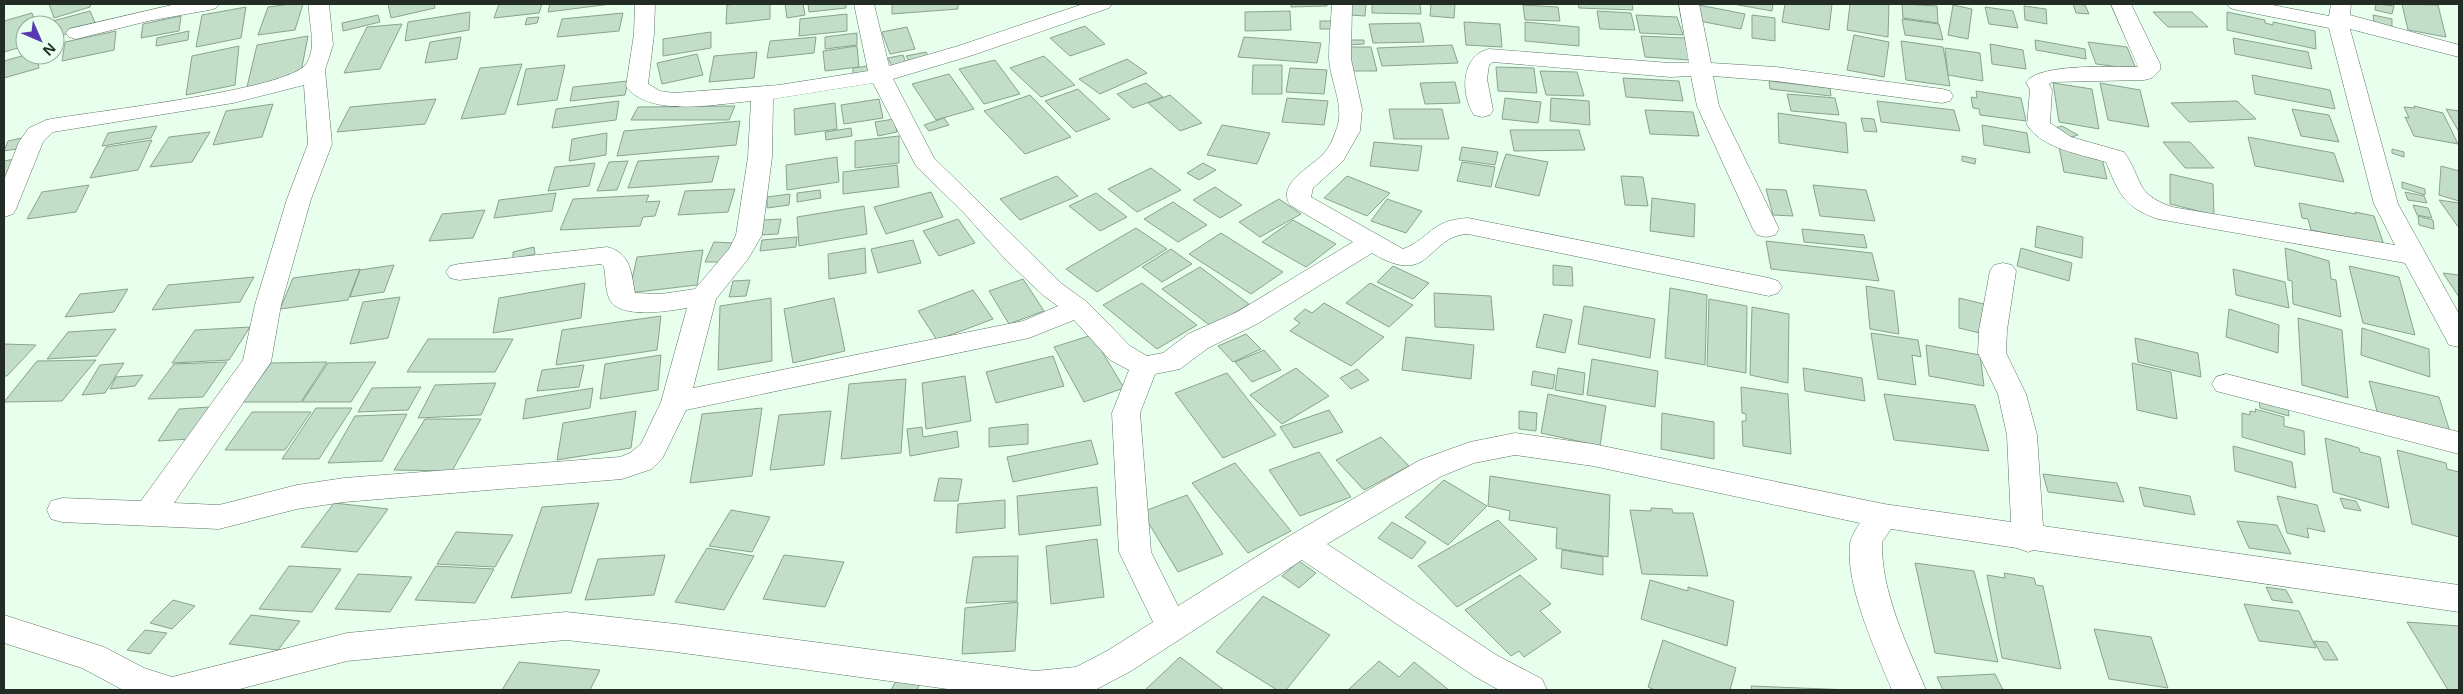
<svg xmlns="http://www.w3.org/2000/svg" width="2463" height="694" viewBox="0 0 2463 694" font-family="'Open Sans',sans-serif">
	<rect width="100%" height="100%" fill="#e9ffee"/>
	<!-- building -->
	<g fill="#c2ddc8" stroke="#89a38f">
		<polygon points="49,4 91,4 90,7 54,18"/>
		<polygon points="291,4 303,4 295,30 258,35 268,7"/>
		<polygon points="388,4 434,4 435,8 391,18"/>
		<polygon points="499,4 542,4 539,13 494,18"/>
		<polygon points="550,4 611,4 548,12"/>
		<polygon points="738,4 770,4 770,19 726,24 727,5"/>
		<polygon points="785,4 803,4 805,15 787,18"/>
		<polygon points="808,4 846,4 846,8 809,12"/>
		<polygon points="892,4 958,4 958,9 892,14"/>
		<polygon points="1291,4 1327,4 1327,6 1291,7"/>
		<polygon points="1351,4 1366,4 1365,16 1349,15"/>
		<polygon points="1372,4 1420,4 1421,14 1372,13"/>
		<polygon points="1431,4 1455,4 1454,18 1430,16"/>
		<polygon points="1578,4 1632,4 1633,10 1579,8"/>
		<polygon points="1733,4 1773,4 1772,11"/>
		<polygon points="1785,4 1832,4 1829,30 1782,22"/>
		<polygon points="1850,4 1889,4 1888,37 1847,30"/>
		<polygon points="1902,4 1937,6 1938,23 1903,18"/>
		<polygon points="2073,4 2085,5 2089,14 2076,13"/>
		<polygon points="2376,4 2394,6 2392,14 2375,10"/>
		<polygon points="2402,4 2438,5 2446,37 2408,30"/>
		<polygon points="1523,5 1558,7 1560,21 1525,20"/>
		<polygon points="1699,5 1745,14 1741,29 1694,20"/>
		<polygon points="1953,5 1972,9 1968,39 1948,35"/>
		<polygon points="2024,6 2046,9 2047,24 2025,20"/>
		<polygon points="246,7 241,38 196,47 202,15"/>
		<polygon points="1985,7 2013,11 2018,28 1989,24"/>
		<polygon points="90,11 96,25 59,36 53,21"/>
		<polygon points="1290,11 1291,30 1245,31 1245,12"/>
		<polygon points="1597,11 1631,13 1635,30 1600,29"/>
		<polygon points="470,12 469,30 405,41 408,22"/>
		<polygon points="2153,12 2192,12 2208,27 2168,27"/>
		<polygon points="2227,12 2265,20 2265,23 2273,25 2273,22 2315,31 2316,49 2227,30"/>
		<polygon points="32,13 36,25 25,25 25,46 4,52 4,21"/>
		<polygon points="623,13 619,31 557,37 562,19"/>
		<polygon points="847,14 847,31 799,36 800,19"/>
		<polygon points="378,15 380,22 343,31 342,23"/>
		<polygon points="1636,15 1677,17 1683,35 1640,33"/>
		<polygon points="1752,15 1775,18 1775,41 1752,38"/>
		<polygon points="2373,15 2392,19 2392,27 2374,23"/>
		<polygon points="181,16 179,31 141,38 143,24"/>
		<polygon points="539,17 537,23 525,25 527,18"/>
		<polygon points="1902,19 1939,24 1943,40 1905,35"/>
		<rect x="1320" y="21" width="12" height="8"/>
		<polygon points="1464,22 1500,24 1502,47 1466,45"/>
		<polygon points="1525,22 1579,27 1579,46 1525,41"/>
		<polygon points="1420,23 1424,42 1373,43 1369,24"/>
		<polygon points="402,24 380,69 344,73 367,27"/>
		<polygon points="1085,26 1105,44 1070,56 1050,38"/>
		<polygon points="907,27 915,49 890,54 882,32"/>
		<polygon points="116,31 114,50 62,61 65,42"/>
		<polygon points="189,31 188,40 156,46 157,38"/>
		<polygon points="711,32 711,48 663,56 663,39"/>
		<polygon points="857,33 857,45 825,49 825,37"/>
		<polygon points="1854,35 1889,42 1884,77 1847,70"/>
		<polygon points="308,36 300,77 247,87 257,45"/>
		<polygon points="1641,36 1685,38 1690,60 1645,57"/>
		<polygon points="461,37 457,59 425,63 430,42"/>
		<polygon points="816,37 814,53 767,58 770,41"/>
		<polygon points="1244,37 1321,43 1317,63 1238,57"/>
		<polygon points="2233,38 2308,52 2312,69 2235,54"/>
		<polygon points="1348,40 1364,40 1364,44 1348,45"/>
		<polygon points="2035,40 2085,49 2086,59 2036,50"/>
		<polygon points="1901,41 1943,47 1950,86 1906,80"/>
		<polygon points="2088,42 2127,47 2136,69 2096,64"/>
		<polygon points="1990,44 2023,50 2026,69 1992,64"/>
		<polygon points="1452,45 1458,63 1382,66 1377,48"/>
		<polygon points="239,46 235,85 186,95 192,56"/>
		<polygon points="857,46 859,67 825,71 823,51"/>
		<polygon points="1347,47 1371,47 1377,71 1351,71"/>
		<polygon points="1945,48 1980,53 1983,81 1948,75"/>
		<polygon points="757,52 754,78 709,82 714,56"/>
		<polygon points="926,52 929,57 910,62 906,56"/>
		<polygon points="697,54 703,75 662,84 657,63"/>
		<polygon points="25,55 36,55 39,68 4,78 4,61"/>
		<polygon points="903,55 906,63 892,66 888,58"/>
		<polygon points="1044,56 1075,85 1041,97 1010,68"/>
		<polygon points="1127,59 1147,73 1100,94 1079,79"/>
		<polygon points="995,60 1020,94 984,104 959,69"/>
		<polygon points="522,64 505,114 461,119 480,68"/>
		<polygon points="565,65 557,100 517,105 526,69"/>
		<polygon points="875,65 875,74 853,76 853,68"/>
		<polygon points="1253,65 1282,65 1282,94 1252,94"/>
		<polygon points="1496,67 1534,68 1537,93 1498,91"/>
		<polygon points="1290,68 1327,70 1324,94 1286,92"/>
		<polygon points="1540,71 1577,72 1584,96 1546,95"/>
		<polygon points="949,74 974,109 936,120 912,84"/>
		<polygon points="2252,75 2330,90 2335,109 2255,94"/>
		<polygon points="1623,78 1679,81 1683,101 1626,97"/>
		<polygon points="628,81 625,95 570,101 573,87"/>
		<polygon points="1769,81 1830,88 1831,96 1770,89"/>
		<polygon points="1455,82 1460,103 1425,104 1420,83"/>
		<polygon points="1146,83 1163,97 1133,108 1117,94"/>
		<polygon points="2053,83 2092,89 2099,129 2059,122"/>
		<polygon points="2100,83 2140,90 2149,127 2108,120"/>
		<polygon points="1078,89 1110,119 1076,132 1045,101"/>
		<polygon points="1976,91 2021,98 2026,121 1980,115 1979,109 1973,108 1971,97 1977,98"/>
		<polygon points="1787,94 1835,98 1839,115 1791,111"/>
		<polygon points="1030,95 1071,137 1025,154 984,111"/>
		<polygon points="1170,95 1202,123 1180,131 1148,103"/>
		<polygon points="1287,98 1328,101 1324,125 1282,122"/>
		<polygon points="1505,98 1541,102 1538,123 1502,119"/>
		<polygon points="1551,98 1589,101 1590,125 1550,121"/>
		<polygon points="436,99 425,124 337,132 350,107"/>
		<polygon points="879,99 883,118 844,124 841,105"/>
		<polygon points="619,101 616,120 552,128 556,109"/>
		<polygon points="1877,101 1954,110 1960,131 1881,122"/>
		<polygon points="2237,101 2256,119 2189,122 2171,103"/>
		<polygon points="835,103 837,129 795,135 794,109"/>
		<polygon points="273,104 262,137 213,145 226,111"/>
		<polygon points="735,106 729,120 631,120 638,107"/>
		<polygon points="2414,106 2443,113 2458,144 2414,136 2405,117 2409,118 2404,107 2415,108"/>
		<polygon points="1389,109 1442,109 1449,139 1394,139"/>
		<polygon points="2292,109 2329,115 2339,142 2301,136"/>
		<polygon points="2446,109 2459,111 2459,132"/>
		<polygon points="1645,110 1693,112 1699,136 1650,134"/>
		<polygon points="1778,113 1846,123 1848,153 1779,143"/>
		<polygon points="944,118 949,125 929,131 924,125"/>
		<polygon points="1861,118 1874,119 1877,132 1864,131"/>
		<polygon points="894,119 897,132 878,136 875,122"/>
		<polygon points="740,121 736,145 617,156 624,131"/>
		<polygon points="1222,125 1270,133 1257,164 1207,155"/>
		<polygon points="1982,125 2027,133 2030,153 1984,145"/>
		<polygon points="157,126 151,138 102,146 108,133"/>
		<polygon points="2062,126 2078,135 2069,138 2054,128"/>
		<polygon points="851,128 852,136 826,140 825,132"/>
		<polygon points="1510,130 1579,130 1585,150 1514,151"/>
		<polygon points="210,132 192,162 150,167 169,137"/>
		<polygon points="607,133 606,155 569,161 572,139"/>
		<polygon points="899,136 899,163 855,168 855,141"/>
		<polygon points="26,137 22,148 4,151 8,141"/>
		<polygon points="2248,137 2334,153 2344,182 2255,166"/>
		<polygon points="152,140 138,170 90,178 106,147"/>
		<polygon points="1374,142 1422,146 1418,171 1370,166"/>
		<polygon points="2163,142 2190,142 2214,168 2185,168"/>
		<polygon points="1462,147 1498,152 1495,165 1459,160"/>
		<polygon points="2059,147 2101,154 2107,179 2064,172"/>
		<polygon points="2392,149 2404,152 2404,157 2392,153"/>
		<polygon points="1506,154 1548,162 1539,196 1495,187"/>
		<polygon points="719,156 712,182 628,188 638,161"/>
		<polygon points="1962,156 1976,159 1975,164 1962,161"/>
		<polygon points="837,157 839,182 787,190 786,165"/>
		<polygon points="20,158 8,182 4,183 4,161"/>
		<polygon points="628,161 617,190 597,191 609,162"/>
		<polygon points="1462,162 1495,167 1491,187 1457,181"/>
		<polygon points="595,163 589,186 548,191 555,167"/>
		<polygon points="1203,163 1216,170 1199,180 1187,173"/>
		<polygon points="897,165 899,187 843,194 843,172"/>
		<polygon points="2441,166 2459,171 2459,201 2439,195"/>
		<polygon points="1151,168 1181,190 1137,212 1108,189"/>
		<polygon points="2170,174 2213,184 2214,215 2170,204"/>
		<polygon points="1057,176 1078,196 1020,220 1000,199"/>
		<polygon points="1347,176 1390,193 1367,216 1324,198"/>
		<polygon points="1621,176 1643,177 1648,206 1625,205"/>
		<polygon points="2402,182 2425,189 2425,195 2402,188"/>
		<polygon points="89,185 76,212 27,219 42,192"/>
		<polygon points="1813,185 1866,190 1875,221 1820,216"/>
		<polygon points="1215,187 1242,205 1220,218 1193,200"/>
		<polygon points="735,189 728,212 678,215 685,191"/>
		<polygon points="1766,189 1786,190 1793,216 1773,215"/>
		<polygon points="820,190 821,198 797,202 797,193"/>
		<polygon points="931,192 943,217 886,234 874,207"/>
		<polygon points="2405,192 2424,196 2427,203 2408,200"/>
		<polygon points="556,193 552,211 494,218 499,200"/>
		<polygon points="1096,193 1127,217 1100,231 1069,206"/>
		<polygon points="790,194 789,205 767,208 767,197"/>
		<polygon points="649,195 646,202 660,201 655,216 643,217 640,226 560,230 573,199"/>
		<polygon points="1652,198 1695,204 1694,237 1650,231"/>
		<polygon points="1279,199 1301,214 1260,237 1239,222"/>
		<polygon points="1387,199 1422,211 1406,233 1371,221"/>
		<polygon points="2439,200 2459,203 2459,228"/>
		<polygon points="1173,202 1207,225 1178,242 1144,219"/>
		<polygon points="2299,203 2356,214 2355,212 2374,216 2384,245 2311,230 2308,219 2302,218"/>
		<polygon points="2413,205 2428,208 2432,218 2417,215"/>
		<polygon points="864,206 867,234 799,246 797,217"/>
		<polygon points="485,210 473,238 429,241 442,214"/>
		<polygon points="2418,216 2433,220 2434,229 2419,225"/>
		<polygon points="781,219 778,234 760,235 763,220"/>
		<polygon points="958,219 975,243 939,256 923,231"/>
		<polygon points="1293,220 1336,244 1306,267 1262,242"/>
		<polygon points="2037,226 2083,237 2082,258 2035,247"/>
		<polygon points="1136,228 1167,249 1097,292 1066,269"/>
		<polygon points="1802,229 1864,235 1867,248 1804,242"/>
		<polygon points="1221,233 1283,272 1251,294 1189,254"/>
		<polygon points="797,237 796,247 760,251 762,240"/>
		<polygon points="913,240 921,263 878,273 871,249"/>
		<polygon points="1766,241 1872,253 1879,281 1771,269"/>
		<polygon points="714,242 733,243 724,262 705,262"/>
		<polygon points="534,247 535,254 513,259 513,252"/>
		<polygon points="865,248 866,273 829,279 828,254"/>
		<polygon points="2021,248 2072,263 2069,281 2017,266"/>
		<polygon points="2285,248 2329,261 2331,279 2336,280 2341,317 2293,304 2292,281 2288,280"/>
		<polygon points="1171,249 1192,264 1162,282 1142,267"/>
		<polygon points="703,250 697,285 629,293 637,257"/>
		<polygon points="394,265 384,292 350,297 360,270"/>
		<polygon points="1553,265 1572,267 1573,286 1553,285"/>
		<polygon points="1393,266 1429,283 1413,299 1377,282"/>
		<polygon points="2349,266 2399,277 2415,335 2363,323"/>
		<polygon points="1200,267 1249,304 1212,327 1162,289"/>
		<polygon points="360,269 348,300 280,309 293,278"/>
		<polygon points="2233,269 2285,282 2289,308 2236,295"/>
		<polygon points="2443,273 2459,275 2459,297"/>
		<polygon points="254,277 240,302 152,310 168,285"/>
		<polygon points="1023,279 1044,311 1009,324 989,291"/>
		<polygon points="750,280 746,296 729,297 733,281"/>
		<polygon points="585,283 581,318 493,333 499,298"/>
		<polygon points="1142,283 1197,325 1157,349 1103,305"/>
		<polygon points="1370,283 1413,305 1389,327 1346,303"/>
		<polygon points="1866,286 1894,291 1899,334 1870,329"/>
		<polygon points="1670,288 1707,295 1705,365 1665,358"/>
		<polygon points="128,289 114,312 65,317 80,294"/>
		<polygon points="973,290 993,319 937,340 918,311"/>
		<polygon points="1434,293 1491,296 1494,330 1435,327"/>
		<polygon points="400,297 388,338 350,344 363,302"/>
		<polygon points="771,298 772,361 718,370 720,306"/>
		<polygon points="834,298 845,351 793,363 784,309"/>
		<polygon points="1959,298 1988,305 1988,335 1959,328"/>
		<polygon points="1709,299 1747,306 1746,373 1707,366"/>
		<polygon points="1324,303 1384,337 1351,366 1290,331 1300,323 1294,319 1305,309 1312,313"/>
		<polygon points="1584,306 1655,319 1650,358 1578,344"/>
		<polygon points="1752,307 1789,314 1788,383 1750,375"/>
		<polygon points="2229,309 2279,325 2278,353 2226,337"/>
		<polygon points="1544,314 1572,320 1565,353 1536,347"/>
		<polygon points="661,316 657,350 556,365 562,330"/>
		<polygon points="2298,318 2342,330 2348,398 2302,385"/>
		<polygon points="250,327 229,360 172,363 195,330"/>
		<polygon points="2362,328 2429,349 2430,377 2361,355"/>
		<polygon points="116,329 97,356 47,359 68,332"/>
		<polygon points="1871,333 1918,340 1921,357 1912,355 1916,385 1878,379"/>
		<polygon points="1246,334 1261,349 1233,362 1218,346"/>
		<polygon points="1092,335 1124,388 1084,402 1054,347"/>
		<polygon points="1406,337 1474,345 1471,379 1402,370"/>
		<polygon points="2135,338 2198,353 2201,377 2138,362"/>
		<polygon points="428,339 513,339 495,372 407,372"/>
		<polygon points="4,344 36,345 7,376 4,376"/>
		<polygon points="1926,345 1980,355 1984,386 1929,376"/>
		<polygon points="1264,350 1281,370 1252,382 1235,362"/>
		<polygon points="661,355 658,390 600,399 605,364"/>
		<polygon points="1053,356 1064,386 996,403 986,372"/>
		<polygon points="1592,359 1658,371 1655,407 1587,395"/>
		<polygon points="96,360 62,401 4,402 37,361"/>
		<polygon points="227,362 203,397 148,399 174,364"/>
		<polygon points="327,362 301,402 243,402 271,363"/>
		<polygon points="376,362 351,402 302,402 328,363"/>
		<polygon points="124,363 105,393 82,395 100,365"/>
		<polygon points="2132,363 2171,372 2177,419 2137,410"/>
		<polygon points="584,365 579,387 537,391 542,370"/>
		<polygon points="1296,368 1329,396 1282,424 1250,395"/>
		<polygon points="1558,368 1585,373 1583,395 1555,390"/>
		<polygon points="1803,368 1862,378 1865,401 1805,391"/>
		<polygon points="1357,369 1369,380 1351,389 1340,378"/>
		<polygon points="1533,371 1555,375 1553,389 1531,385"/>
		<polygon points="1227,373 1276,435 1223,458 1175,393"/>
		<polygon points="143,375 135,386 110,389 116,377"/>
		<polygon points="965,376 971,421 926,429 922,383"/>
		<polygon points="906,379 901,453 841,459 849,384"/>
		<polygon points="2369,381 2439,397 2450,432 2378,415"/>
		<polygon points="496,383 481,415 418,418 435,385"/>
		<polygon points="421,387 408,410 358,412 372,388"/>
		<polygon points="1741,387 1788,394 1791,454 1743,446 1742,421 1746,421 1746,414 1742,413"/>
		<polygon points="593,388 590,408 523,419 526,399"/>
		<polygon points="1548,394 1606,406 1600,446 1541,433"/>
		<polygon points="1884,394 1975,405 1989,451 1894,440"/>
		<polygon points="2259,400 2288,408 2289,416 2260,408"/>
		<polygon points="209,407 189,439 158,441 179,409"/>
		<polygon points="316,408 352,408 319,459 282,459"/>
		<polygon points="762,408 752,476 690,483 702,414"/>
		<polygon points="2255,409 2284,417 2284,426 2304,431 2305,455 2242,437 2242,413 2250,415 2250,411 2256,412"/>
		<polygon points="1329,410 1343,432 1294,448 1280,427"/>
		<polygon points="636,411 631,448 557,460 563,423"/>
		<polygon points="831,411 824,465 770,470 779,415"/>
		<polygon points="1519,411 1537,413 1536,431 1519,429"/>
		<polygon points="252,412 311,412 285,450 225,450"/>
		<polygon points="1662,413 1714,422 1714,459 1661,449"/>
		<polygon points="407,414 382,461 328,463 355,416"/>
		<polygon points="425,419 481,419 452,471 394,470"/>
		<polygon points="1028,424 1028,444 989,447 989,428"/>
		<polygon points="922,427 923,437 957,431 959,447 910,456 907,429"/>
		<polygon points="1381,437 1409,466 1364,490 1336,460"/>
		<polygon points="2325,438 2359,448 2360,452 2380,457 2389,508 2333,492"/>
		<polygon points="1091,440 1098,464 1013,482 1007,457"/>
		<polygon points="2233,446 2292,462 2296,488 2235,471"/>
		<polygon points="2397,450 2446,463 2447,469 2459,472 2459,537 2412,524"/>
		<polygon points="1319,452 1351,497 1300,516 1269,470"/>
		<polygon points="1235,463 1291,531 1248,553 1192,483"/>
		<polygon points="2043,474 2117,483 2124,502 2048,492"/>
		<polygon points="1490,476 1610,495 1608,557 1556,548 1557,528 1509,520 1510,511 1488,506"/>
		<polygon points="939,478 962,479 958,501 934,501"/>
		<polygon points="1444,480 1487,506 1448,545 1405,517"/>
		<polygon points="1097,487 1101,525 1019,535 1017,496"/>
		<polygon points="2139,487 2190,496 2195,515 2144,506"/>
		<polygon points="1187,495 1223,554 1178,572 1142,512"/>
		<polygon points="2277,496 2317,505 2325,532 2307,528 2309,538 2287,533"/>
		<polygon points="2340,498 2356,501 2361,511 2344,508"/>
		<polygon points="1005,500 1005,528 956,533 958,504"/>
		<polygon points="334,503 388,509 357,552 301,547"/>
		<polygon points="599,503 571,593 511,598 542,507"/>
		<polygon points="1651,508 1672,509 1673,513 1693,513 1708,576 1642,574 1630,510 1651,511"/>
		<polygon points="731,510 770,517 752,552 709,546"/>
		<polygon points="1498,520 1537,559 1457,607 1418,566"/>
		<polygon points="2237,521 2277,525 2291,554 2249,548"/>
		<polygon points="1392,522 1426,542 1412,559 1378,538"/>
		<polygon points="456,532 513,535 495,567 437,564"/>
		<polygon points="1097,539 1104,597 1051,604 1046,546"/>
		<polygon points="707,548 754,556 724,610 675,602"/>
		<polygon points="1562,550 1603,557 1603,575 1561,568"/>
		<polygon points="665,555 654,595 585,600 598,559"/>
		<polygon points="784,555 844,562 825,607 763,599"/>
		<polygon points="1018,556 1017,601 966,603 973,557"/>
		<polygon points="1299,561 1316,573 1299,588 1282,576"/>
		<polygon points="1915,563 1974,571 1998,662 1935,653"/>
		<polygon points="289,566 341,569 312,612 259,609"/>
		<polygon points="436,566 494,569 475,603 415,600"/>
		<polygon points="2004,573 2034,578 2036,585 2043,586 2061,669 2002,658 1987,575 2005,578"/>
		<polygon points="358,574 412,577 390,612 335,609"/>
		<polygon points="1520,575 1551,604 1540,611 1561,632 1524,657 1519,651 1511,656 1465,610"/>
		<polygon points="1650,580 1688,591 1688,587 1734,601 1727,646 1641,619"/>
		<polygon points="2266,587 2286,590 2293,603 2272,600"/>
		<polygon points="1263,596 1330,635 1286,690 1277,690 1216,652"/>
		<polygon points="173,600 195,606 172,629 150,623"/>
		<polygon points="1018,602 1015,651 962,654 965,608"/>
		<polygon points="2244,604 2299,611 2316,648 2259,641"/>
		<polygon points="251,615 300,621 278,650 229,644"/>
		<polygon points="2407,622 2459,626 2459,690 2448,690"/>
		<polygon points="2094,629 2151,637 2168,688 2109,679"/>
		<polygon points="145,630 167,633 150,654 127,650"/>
		<polygon points="1663,640 1736,668 1730,690 1655,690 1648,687"/>
		<polygon points="2314,641 2327,642 2338,660 2324,660"/>
		<polygon points="1180,657 1224,690 1145,690"/>
		<polygon points="1379,661 1399,677 1414,662 1449,690 1348,690"/>
		<polygon points="519,662 600,670 590,690 502,690"/>
		<polygon points="1995,674 2003,690 1943,690 1937,677"/>
		<polygon points="898,677 921,682 917,690 891,690"/>
		<polygon points="1751,686 1850,690 1851,690 1752,690"/>
	</g>
	<g fill="none" stroke-linecap="round" stroke-linejoin="round">
		<!-- minor casing -->
		<g stroke="#5c7462" stroke-width="1">
			<g id="minor">
				<polygon points="176,4 219,4 216,8 209,10 148,21 76,39 69,37 66,33 69,29"/>
				<path d="M309 4H329L333 45 325 70 332 144 311 199 281 305 271 362 174 503 219 505 297 485 344 478 620 457 630 453 641 444 661 402 687 308C669 311 617 320 609 298 605 289 606 277 604 267L601 264 459 280 450 278 446 272 450 266 459 264 607 247C631 253 631 272 635 293L661 294 695 289 729 249 736 235 748 157 751 101C717 104 648 118 626 86L634 34 635 4H655L654 34 648 84 660 91 674 93 779 85 868 71 854 4H874L889 66 958 46 1083 4H1112L1109 8 973 55 893 79 934 158 1062 284 1087 302 1130 346 1147 356 1163 353 1188 334 1237 312 1353 242 1290 205C1276 183 1312 167 1324 153 1329 148 1333 139 1335 133 1347 108 1330 83 1329 58 1329 40 1331 22 1332 4H1352L1351 59 1362 109 1360 131 1343 161 1313 188 1311 197 1403 249C1430 239 1430 220 1468 218L1769 278 1778 281 1782 287 1778 293 1769 296 1468 234C1426 236 1432 289 1372 253L1257 324 1208 348 1180 369 1155 374 1140 413 1151 552 1178 606 1291 535 1420 460 1470 442 1515 433 1593 444 1884 504 2011 522 2007 435 1998 394 1978 353 1979 330 1990 271 1994 265 2003 263 2012 265 2016 271 2007 330 2006 353 2026 394 2037 435 2043 526 2459 585V612L2033 550 2028 552 2017 548 1891 529 1882 542C1881 593 1907 644 1926 690H1892C1876 652 1845 584 1850 544 1851 537 1856 529 1860 523L1593 466 1515 455 1474 463 1442 476 1327 544 1498 656 1542 679 1547 690H1499L1474 676 1302 560 1131 671 1095 690H955L676 652 566 640 347 661 236 690H123L82 668 4 643V615L104 647 144 668 172 677 347 633 566 612 676 624 1035 671 1076 667 1107 651 1153 622 1119 552 1112 413 1129 370 1110 360 1074 320 1029 338 686 410 662 459 652 469 622 479 344 502 297 509 219 529 62 522 51 519 47 510 51 501 62 498 141 501 243 360 255 305 287 199 308 144 304 85 233 103 53 132 43 142 16 209 13 214 4 217V180L19 142 29 128 46 120C87 112 290 90 306 64 318 46 308 24 309 4ZM873 83 916 166 963 212 1007 261 1044 296 1058 306 1023 321 693 388 716 299 748 259 762 235 772 157 773 99Z"/>
				<path d="M1679 4H1699L1711 63 1776 67 1942 89 1950 91 1953 96 1950 101 1942 103 1776 81 1713 76 1719 106 1779 229 1775 235 1766 237 1757 235 1753 229 1697 106 1691 76 1670 77 1493 62 1489 65 1487 79 1493 110 1490 115 1482 117 1474 115C1460 94 1461 55 1489 49L1670 63H1689Z"/>
				<path d="M2111 4H2131L2160 64V70L2152 78 2144 80 2052 82 2049 84 2052 90 2050 123 2071 137 2124 152C2144 180 2133 193 2172 207L2395 245 2374 204 2329 28 2237 10 2230 8 2227 4H2267L2329 16 2331 4H2351L2350 15 2459 45V57L2350 29 2398 204 2459 314V347L2449 345 2405 263 2158 219C2124 207 2119 194 2106 162 2080 154 2043 149 2027 125L2030 90 2026 82C2039 63 2114 67 2138 67Z"/>
				<polygon points="2226,374 2459,432 2459,454 2216,391 2212,384 2216,377"/>
			</g>
		</g>
		<!-- minor -->
		<use href="#minor" fill="#fff" fill-rule="evenodd"/>
	</g>
	<!-- border -->
	<rect width="2463" height="694" fill="none" stroke="#222c25" stroke-width="10"/>
	<!-- north arrow -->
	<g transform="translate(40 40) rotate(135)"><circle r="24" fill="#e9ffee" stroke="#99ab9e"/>
	<path d="M0-4L9 19L0 12L-9 19Z" fill="#583bb3"/>
	<text y="-8" font-size="14" font-weight="bold" text-anchor="middle" fill="#222c25">N</text>
	</g>
</svg>
